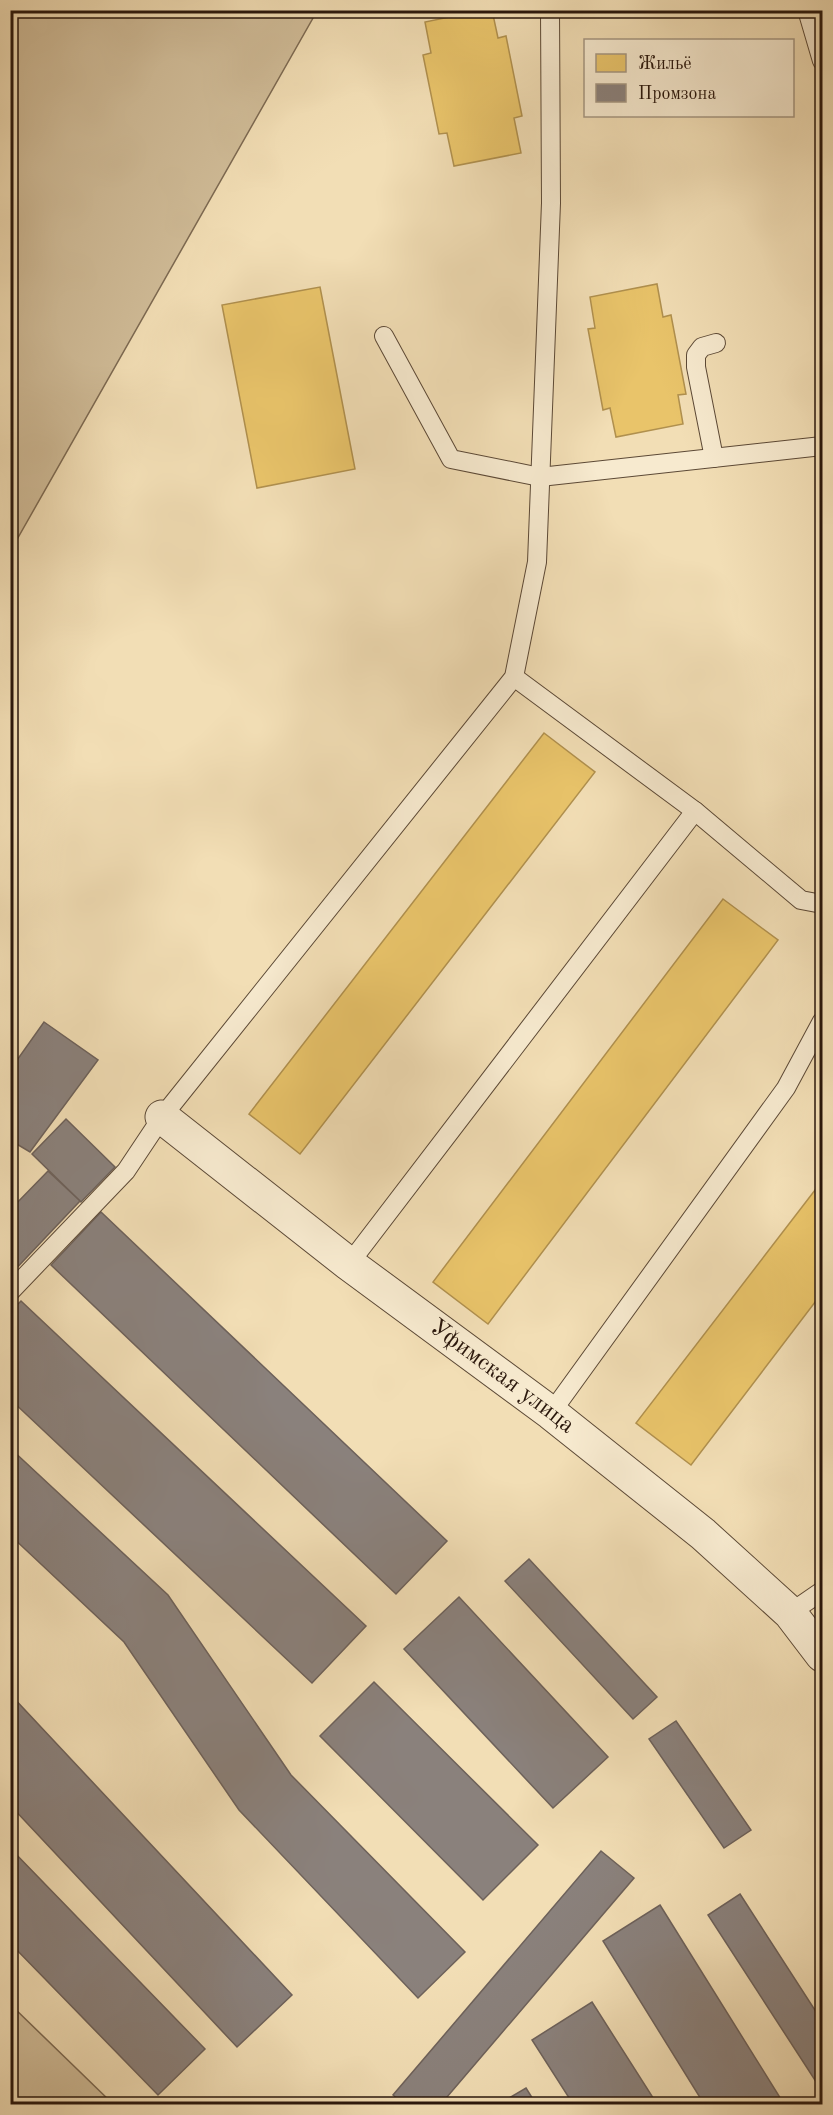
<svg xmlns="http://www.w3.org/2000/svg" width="833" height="2115" viewBox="0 0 833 2115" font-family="'Old Standard TT',serif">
	<rect width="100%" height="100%" fill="#f2deb5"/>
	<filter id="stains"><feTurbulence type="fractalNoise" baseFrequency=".00333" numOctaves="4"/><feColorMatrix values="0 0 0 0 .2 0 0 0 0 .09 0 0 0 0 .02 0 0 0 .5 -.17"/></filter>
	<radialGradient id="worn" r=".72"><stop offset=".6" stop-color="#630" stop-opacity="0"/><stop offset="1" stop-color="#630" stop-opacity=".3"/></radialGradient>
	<!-- green -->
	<g fill="#d0bc98" stroke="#7d6a52" stroke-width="1.5">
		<polygon points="11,10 317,11 11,550 10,11"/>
		<polygon points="11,2005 113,2104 11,2104"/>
	</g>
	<!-- homes -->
	<g fill="#e9c46a" stroke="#b0904e" stroke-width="1.5">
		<polygon points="483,10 492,10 498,38 506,36 522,116 514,118 521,153 454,166 447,133 439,134 423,55 431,53 425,22"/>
		<polygon points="657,284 663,317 671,315 686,394 678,395 683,424 616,437 610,408 603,410 588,329 595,328 590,297"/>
		<polygon points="320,287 355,469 257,488 222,305"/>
		<polygon points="544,733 595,772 300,1154 249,1114"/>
		<polygon points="723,899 778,940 488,1324 433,1282"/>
		<polygon points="822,1181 822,1293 691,1465 636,1423"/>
	</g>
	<!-- industry -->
	<g fill="#8a817c" stroke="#6d615a" stroke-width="1.5">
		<polygon points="44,1022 98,1060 30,1152 10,1140 10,1070"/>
		<polygon points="66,1119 115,1167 81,1202 32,1154"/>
		<polygon points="48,1171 80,1201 10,1275 10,1210"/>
		<polygon points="101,1212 447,1541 396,1594 51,1265"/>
		<polygon points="21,1301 366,1626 312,1683 10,1399 10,1312"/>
		<polygon points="10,1448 168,1595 291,1775 465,1952 418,1998 239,1810 124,1642 10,1535"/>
		<polygon points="529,1559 657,1697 633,1719 505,1581"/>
		<polygon points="459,1597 608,1757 553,1808 404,1649"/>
		<polygon points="374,1682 538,1845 483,1900 320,1736"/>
		<polygon points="10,1694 292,1995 237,2047 10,1805"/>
		<polygon points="676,1721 751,1830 724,1848 649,1739"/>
		<polygon points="10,1848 205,2049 158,2095 10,1943"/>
		<polygon points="601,1851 634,1878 441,2104 404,2104 393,2095"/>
		<polygon points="740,1894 822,2021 822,2091 708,1915"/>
		<polygon points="660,1905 784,2104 704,2104 603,1941"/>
		<polygon points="592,2002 657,2104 573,2104 532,2040"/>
		<polygon points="526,2088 536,2104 499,2104"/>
	</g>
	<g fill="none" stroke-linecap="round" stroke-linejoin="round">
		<!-- service casing -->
		<g stroke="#5c4936" stroke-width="20">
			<g id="service">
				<polyline points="807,10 822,61"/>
				<polyline points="384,336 451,459 540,477 822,446"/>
				<polyline points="714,458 696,367 696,355 702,347 716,343"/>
				<polyline points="514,677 695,811 801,900 822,904"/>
				<polyline points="349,1264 695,811"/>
				<polyline points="10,1292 126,1171 162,1117 514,677 537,562 551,203 550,10"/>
				<polyline points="551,1413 786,1088 822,1021"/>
				<polyline points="790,1613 822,1591"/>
			</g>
		</g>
		<!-- minor casing -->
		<g stroke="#5c4936" stroke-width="35">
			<g id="minor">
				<path id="s1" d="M162 1117 349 1264 551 1413 703 1534 790 1613 822 1655"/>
			</g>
		</g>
		<!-- service -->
		<use href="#service" stroke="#f7eacf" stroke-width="18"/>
		<!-- minor -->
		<use href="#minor" stroke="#f7eacf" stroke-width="33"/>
	</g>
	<g text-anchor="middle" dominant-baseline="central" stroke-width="6" stroke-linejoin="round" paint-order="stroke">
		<!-- street labels -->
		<g font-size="24" fill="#2a170c" stroke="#f7eacf">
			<text stroke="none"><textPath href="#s1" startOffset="428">Уфимская улица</textPath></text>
		</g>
	</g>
	<!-- margin -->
	<rect width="833" height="2115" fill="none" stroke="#f2deb5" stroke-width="36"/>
	<rect x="12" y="12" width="809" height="2091" fill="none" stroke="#2a170c" stroke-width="3"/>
	<rect x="18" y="18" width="797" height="2079" fill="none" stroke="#2a170c" stroke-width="1.5"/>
	<!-- legend -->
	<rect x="584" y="39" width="210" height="78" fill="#f7eacf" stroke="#a59681" stroke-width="1.5"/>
	<rect x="596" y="54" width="30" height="18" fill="#e9c46a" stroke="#a59681" stroke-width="1.5"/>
	<text x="638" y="69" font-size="18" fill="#2a170c">Жильё</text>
	<rect x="596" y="84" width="30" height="18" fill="#8a817c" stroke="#a59681" stroke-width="1.5"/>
	<text x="638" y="99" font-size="18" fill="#2a170c">Промзона</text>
	<rect width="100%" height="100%" filter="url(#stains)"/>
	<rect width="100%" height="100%" fill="url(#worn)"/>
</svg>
